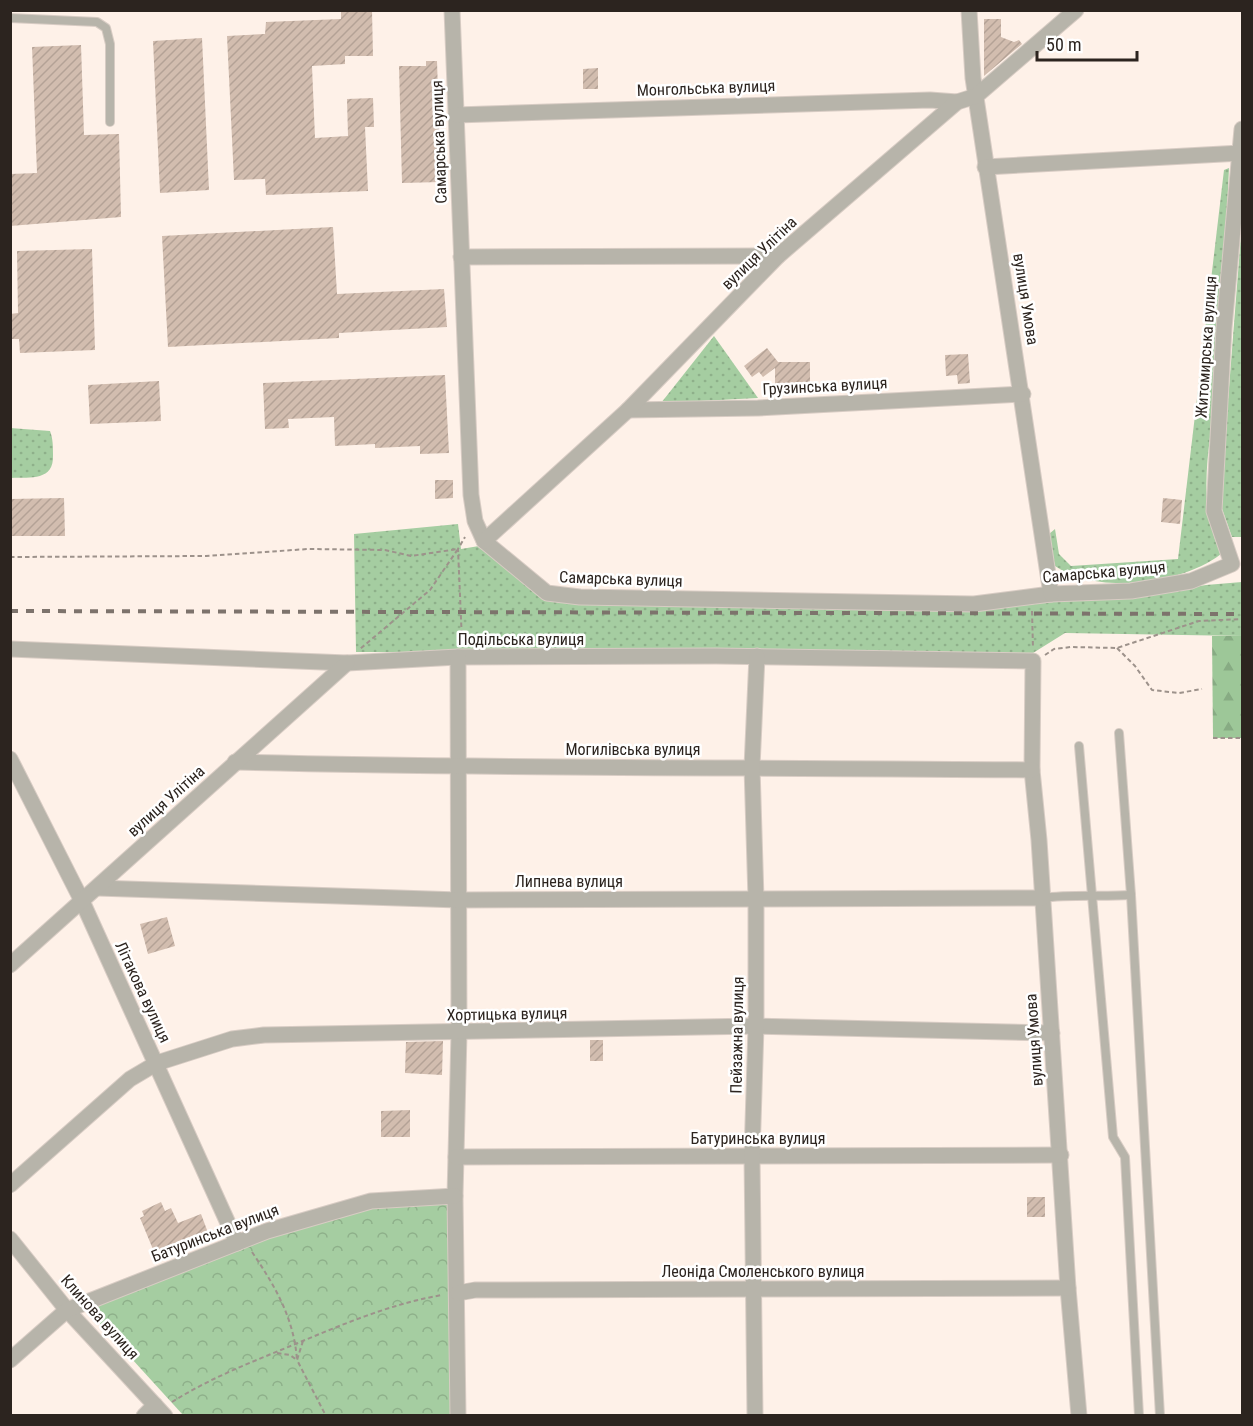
<svg xmlns="http://www.w3.org/2000/svg" width="1253" height="1426" viewBox="0 0 1253 1426" font-family="'Roboto Condensed',sans-serif">
	<defs>
		<pattern id="grass-dots" width="8" height="8" patternUnits="userSpaceOnUse" patternTransform="scale(1.5)"><rect width="8" height="8" fill="#a5cda1"/><path d="M2 2h.1M6 6h.1" fill="none" stroke="#8eb08a" stroke-width="1.8" stroke-linecap="round"/></pattern>
		<pattern id="forest-firs" width="22" height="20" patternUnits="userSpaceOnUse" patternTransform="scale(1.5)"><rect width="22" height="20" fill="#9dc798"/><path d="M5 1l3.5 6h-7zM16 11l3.5 6h-7z" fill="#87ab83"/></pattern>
		<pattern id="park-crowns" width="20" height="18" patternUnits="userSpaceOnUse" patternTransform="scale(1.5)"><rect width="20" height="18" fill="#a5cda1"/><path d="M2 6a3 3 0 1 1 6 0M12 15a3 3 0 1 1 6 0" fill="none" stroke="#8eb08a"/></pattern>
		<pattern id="building-hatch" width="6" height="6" patternUnits="userSpaceOnUse" patternTransform="scale(1.5)"><rect width="6" height="6" fill="#d2bdaf"/><path d="M-1 1l2-2M0 6l6-6M5 7l2-2" fill="none" stroke="#b4a296"/></pattern>
	</defs>
	<rect width="100%" height="100%" fill="#fef1e8"/>
	<!-- grass -->
	<g fill="url(#grass-dots)">
		<path d="M1229 168C1226 239 1221 311 1216 383 1212 444 1194 495 1221 554 1182 585 1088 597 1049 561V534L1055 529 1059 554 1071 566 1178 559 1224 170Z"/>
		<polygon points="1242,222 1242,537 1232,537 1220,503"/>
		<polygon points="714,336 758,398 661,403"/>
		<path d="M10 428 50 431C53 439 53 446 53 455 54 481 31 477 11 478Z"/>
		<polygon points="458,524 461,549 479,546 531,590 568,603 1032,603 1131,597 1206,585 1242,582 1242,636 1065,633 1033,653 356,652 354,534"/>
	</g>
	<!-- forest -->
	<polygon fill="url(#forest-firs)" points="1212,636 1242,636 1242,738 1213,738"/>
	<!-- park -->
	<polygon fill="url(#park-crowns)" points="452,1200 451,1415 183,1415 80,1302 371,1204"/>
	<!-- building -->
	<g fill="url(#building-hatch)">
		<polygon points="341,10 372,10 373,56 345,56 345,64 312,66 315,138 348,136 347,99 373,98 374,127 365,127 368,191 266,195 265,179 234,180 227,36 265,34 266,22 341,19"/>
		<polygon points="984,19 1001,19 1001,37 1014,42 1019,40 1022,44 984,76"/>
		<polygon points="202,38 209,190 160,193 153,41"/>
		<polygon points="81,45 84,135 119,134 121,217 10,226 10,174 37,173 32,47"/>
		<polygon points="426,61 437,61 441,182 402,183 399,66 426,66"/>
		<polygon points="598,68 598,89 583,89 583,69"/>
		<polygon points="333,227 337,294 444,289 447,327 339,333 339,338 168,347 162,236"/>
		<polygon points="92,249 95,350 20,353 19,339 10,339 10,314 18,313 17,251"/>
		<polygon points="767,348 778,362 810,362 810,385 775,385 775,368 763,377 759,372 752,377 744,366"/>
		<polygon points="968,354 970,383 958,384 957,375 946,376 945,355"/>
		<polygon points="445,375 449,453 420,454 420,446 375,448 375,444 335,446 334,417 288,419 289,428 265,429 263,383"/>
		<polygon points="159,381 161,421 90,424 88,385"/>
		<polygon points="435,480 453,480 453,498 435,499"/>
		<polygon points="64,498 65,536 10,536 10,499"/>
		<polygon points="1163,498 1182,500 1180,524 1161,522"/>
		<polygon points="167,917 175,946 148,954 140,924"/>
		<rect x="590" y="1040" width="13" height="21"/>
		<polygon points="443,1041 442,1075 405,1073 406,1042"/>
		<polygon points="410,1110 410,1137 381,1137 381,1111"/>
		<rect x="1027" y="1197" width="18" height="20"/>
		<polygon points="161,1202 165,1211 171,1208 178,1223 201,1214 210,1238 157,1259 140,1218 144,1216 142,1211"/>
	</g>
	<g fill="none" stroke-linecap="round" stroke-linejoin="round">
		<!-- service casing -->
		<g stroke="#d8ccc4" stroke-width="10">
			<g id="service">
				<polyline points="10,18 97,22 106,28 110,44 110,122"/>
				<polyline points="1119,733 1131,895 1160,1416"/>
				<polyline points="1079,746 1113,1137 1125,1157 1139,1416"/>
				<path d="M1042 898C1072 894 1101 897 1131 895"/>
			</g>
		</g>
		<!-- minor casing -->
		<g stroke="#d8ccc4" stroke-width="17">
			<g id="minor">
				<polyline points="452,10 471,495 475,521 484,541 547,593 580,597 974,604 1051,594 1131,591 1191,581 1232,564 1214,511 1224,328 1242,129"/>
				<polyline points="969,10 973,78 1051,594"/>
				<polyline points="456,115 930,100 957,102"/>
				<polyline points="985,167 1241,153"/>
				<polyline points="461,257 778,256"/>
				<polyline points="628,410 758,408 1023,394"/>
				<polyline points="484,541 628,410 778,256 957,102 976,96 1076,10"/>
				<polyline points="10,649 347,663 458,657 716,656 1033,661 1032,770 1039,840 1068,1288 1079,1416"/>
				<polyline points="458,657 459,1033 455,1196 458,1416"/>
				<polyline points="10,759 82,901 237,1243"/>
				<path d="M235 762C501 769 766 767 1032 770"/>
				<polyline points="97,888 459,900 1042,898"/>
				<polyline points="10,965 347,663"/>
				<polyline points="456,1157 1061,1155"/>
				<polyline points="10,1185 130,1079 157,1063 232,1039 264,1035 756,1026 1052,1033"/>
				<polyline points="10,1239 67,1310 165,1416"/>
				<polyline points="458,1293 475,1290 1068,1288"/>
				<polyline points="10,1360 67,1310 267,1231 371,1201 455,1196"/>
				<polyline points="144,1416 155,1405"/>
				<polyline points="755,1416 752,1156 756,1026 756,899 752,767 757,656"/>
			</g>
		</g>
		<!-- path -->
		<g stroke="#9d928b" stroke-width="2" stroke-dasharray="4.5 3" stroke-linecap="butt">
			<polyline points="10,557 206,556 308,549 385,550 411,556 458,549 430,590 360,649"/>
			<polyline points="1032,611 1033,648"/>
			<polyline points="462,642 458,549 465,537"/>
			<polyline points="1117,648 1135,666 1152,690 1179,693 1202,689"/>
			<polyline points="1045,655 1054,649 1071,647 1117,648 1199,621 1242,619"/>
			<polyline points="1213,738 1242,738"/>
			<path d="M252 1252C275 1286 294 1318 297 1360"/>
			<polyline points="303,1341 297,1360 326,1416"/>
			<polyline points="277,1353 290,1355 297,1360"/>
			<path d="M172 1402C210 1378 252 1362 293 1345 341 1325 390 1304 442 1295"/>
		</g>
		<!-- service -->
		<use href="#service" stroke="#b7b4aa" stroke-width="8"/>
		<!-- minor -->
		<use href="#minor" stroke="#b7b4aa" stroke-width="15"/>
		<!-- rail -->
		<polyline stroke="#7d736c" stroke-width="4" stroke-dasharray="8 8" stroke-linecap="butt" points="10,611 1242,614"/>
	</g>
	<g text-anchor="middle" dominant-baseline="central" stroke-width="5" stroke-linejoin="round" paint-order="stroke">
		<!-- street labels -->
		<g font-size="16" fill="#2c241f" stroke="#fff">
			<text transform="translate(706 88) rotate(-2)">Монгольська вулиця</text>
			<text transform="translate(439 142) rotate(-92)">Самарська вулиця</text>
			<text transform="translate(759 253) rotate(-44)">вулиця Улітіна</text>
			<text transform="translate(1026 299) rotate(81)">вулиця Умова</text>
			<text transform="translate(1206 347) rotate(-86)">Житомирська вулиця</text>
			<text transform="translate(825 386) rotate(-3)">Грузинська вулиця</text>
			<text transform="translate(1104 572) rotate(-5)">Самарська вулиця</text>
			<text transform="translate(621 579) rotate(2)">Самарська вулиця</text>
			<text x="521" y="639">Подільська вулиця</text>
			<text x="633" y="749">Могилівська вулиця</text>
			<text transform="translate(166 801) rotate(-42)">вулиця Улітіна</text>
			<text x="569" y="881">Липнева вулиця</text>
			<text transform="translate(143 992) rotate(65)">Літакова вулиця</text>
			<text transform="translate(507 1014) rotate(-1)">Хортицька вулиця</text>
			<text transform="translate(737 1035) rotate(-89)">Пейзажна вулиця</text>
			<text transform="translate(1034 1040) rotate(-94)">вулиця Умова</text>
			<text x="758" y="1138">Батуринська вулиця</text>
			<text transform="translate(215 1233) rotate(-21)">Батуринська вулиця</text>
			<text x="763" y="1271">Леоніда Смоленського вулиця</text>
			<text transform="translate(100 1317) rotate(48)">Клинова вулиця</text>
		</g>
	</g>
	<!-- border -->
	<rect width="1253" height="1426" fill="none" stroke="#2c241f" stroke-width="24"/>
	<!-- scale -->
	<path d="M1037 51v9h100v-9" fill="none" stroke="#2c241f" stroke-width="3"/>
	<text x="1046" y="51" font-size="18" fill="#2c241f" stroke="#ffffff" stroke-width="4.5" paint-order="stroke">50 m</text>
</svg>
